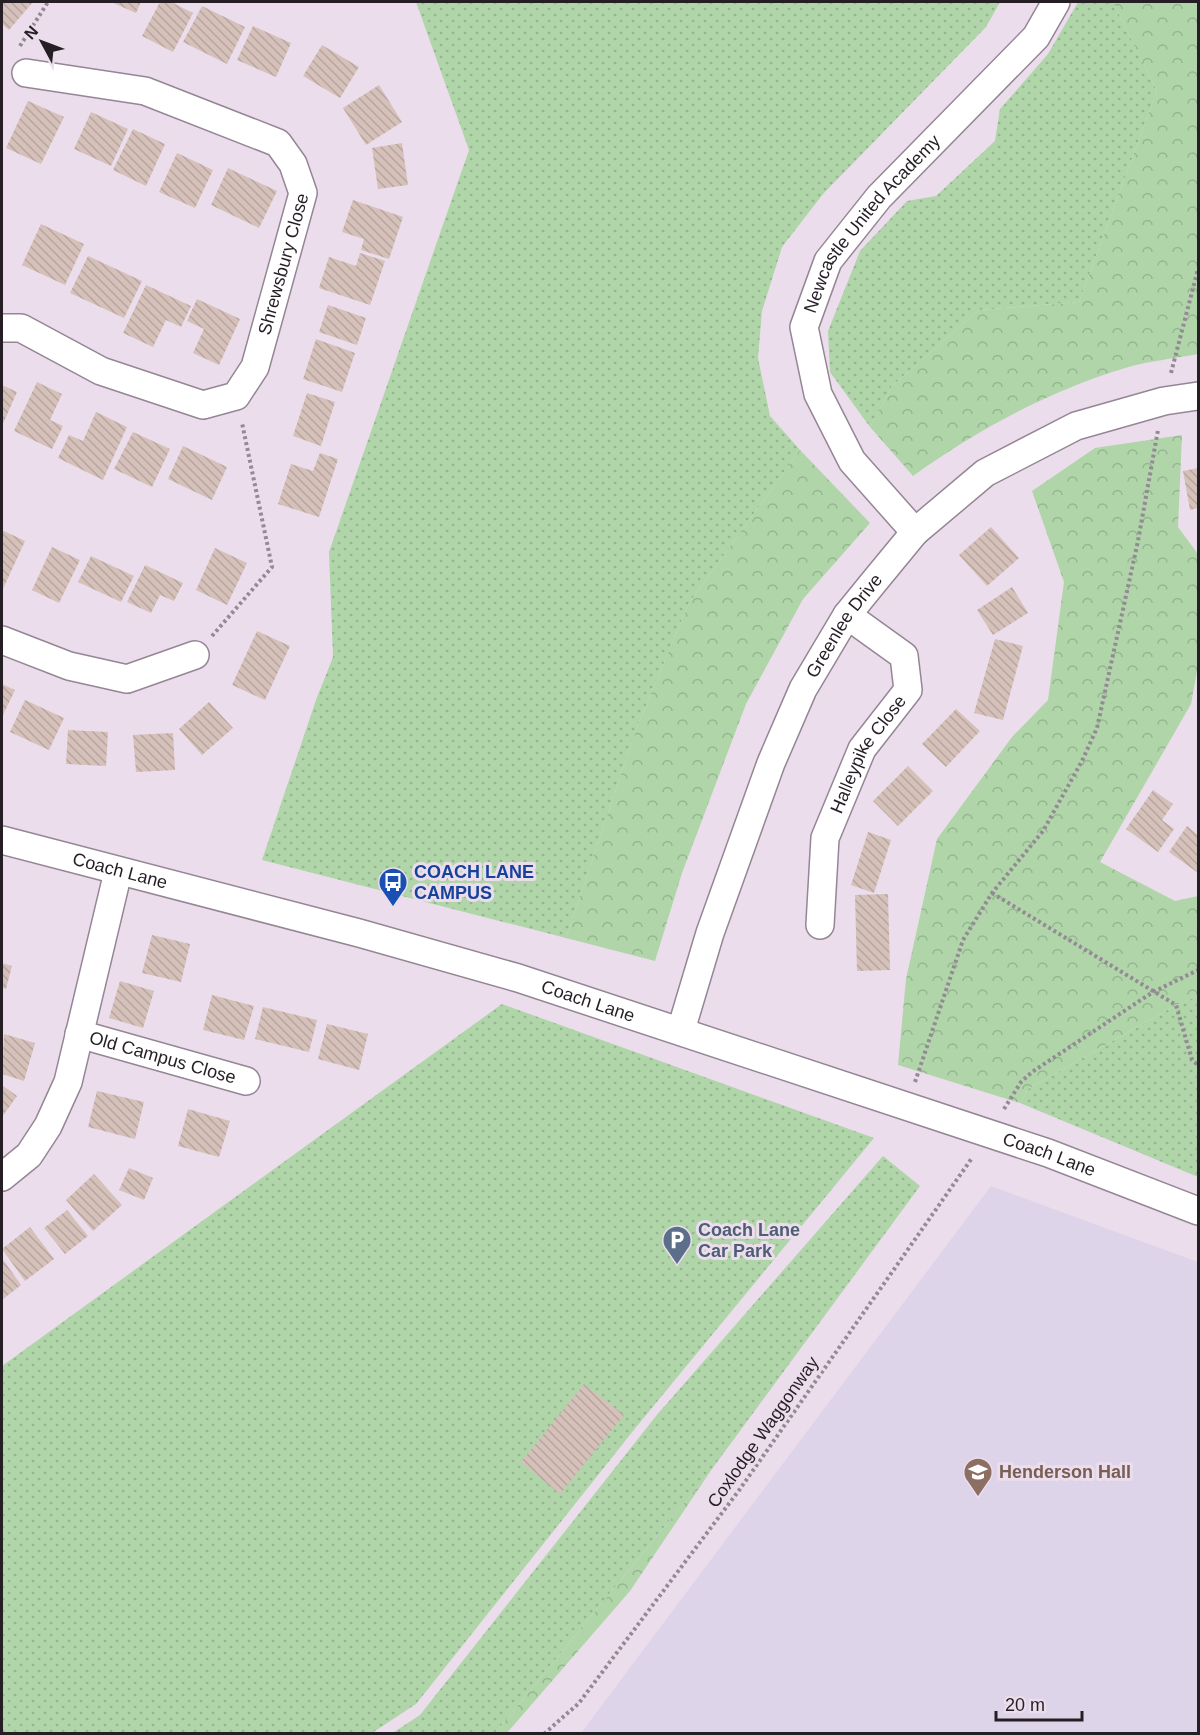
<svg xmlns="http://www.w3.org/2000/svg" width="1200" height="1735" viewBox="0 0 1200 1735" font-family="Arial,sans-serif">
	<defs>
		<pattern id="grass-dots" width="8" height="8" patternUnits="userSpaceOnUse" patternTransform="scale(1.5)"><rect width="8" height="8" fill="#afd5a9"/><path d="M2 2h.1M6 6h.1" fill="none" stroke="#96b691" stroke-width="1.8" stroke-linecap="round"/></pattern>
		<pattern id="forest-crowns" width="20" height="18" patternUnits="userSpaceOnUse" patternTransform="scale(1.5)"><rect width="20" height="18" fill="#afd5a9"/><path d="M2 6a3 3 0 1 1 6 0M12 15a3 3 0 1 1 6 0" fill="none" stroke="#96b691"/></pattern>
		<pattern id="building-back-hatch" width="6" height="6" patternUnits="userSpaceOnUse" patternTransform="scale(1.5)"><rect width="6" height="6" fill="#d5c1b9"/><path d="M-1 5l2 2M0 0l6 6M5-1l2 2" fill="none" stroke="#b7a59f"/></pattern>
	</defs>
	<rect width="100%" height="100%" fill="#ecddec"/>
	<!-- education -->
	<polygon fill="#ddd4e9" points="991,1186 1198,1262 1198,1733 581,1733"/>
	<!-- grass -->
	<g fill="url(#grass-dots)">
		<polygon points="416,2 1000,2 986,27 823,194 782,247 762,311 758,358 770,416 800,450 689,603 637,727 566,938 262,860 316,700 333,657 329,552 469,150"/>
		<polygon points="1078,2 1113,2 1157,91 1079,302 979,310 892,386 870,427 830,372 828,331 860,251 907,201 936,196 995,141 1000,109 1048,54"/>
		<polygon points="1198,996 1198,1177 1020,1103 1028,1089 1176,1005"/>
		<polygon points="502,1004 874,1138 637,1426 416,1704 372,1733 2,1733 2,1366"/>
		<polygon points="883,1156 920,1186 712,1469 495,1733 391,1734 420,1715 656,1416"/>
	</g>
	<!-- forest -->
	<g fill="url(#forest-crowns)">
		<path d="M1113 2H1198V354C1173 359 1146 361 1122 369 1047 392 977 430 913 476L870 427 892 386 979 310 1079 302 1157 91Z"/>
		<polygon points="1182,435 1178,527 1198,554 1198,666 1191,704 1100,862 1175,901 1198,896 1198,996 1176,1005 1028,1089 1020,1103 898,1065 906,979 937,839 1012,737 1048,700 1064,582 1032,491 1095,448"/>
		<polygon points="800,450 870,523 803,599 746,704 682,873 655,961 566,938 637,727 689,603"/>
		<polygon points="712,1469 630,1591 507,1733 495,1733"/>
	</g>
	<!-- building -->
	<g fill="url(#building-back-hatch)">
		<polygon points="2,2 33,2 9,30 2,24"/>
		<polygon points="111,2 141,2 136,13"/>
		<polygon points="160,2 171,2 193,13 173,52 142,36"/>
		<polygon points="202,6 245,27 227,64 183,42"/>
		<polygon points="253,26 291,43 276,77 237,60"/>
		<polygon points="322,45 359,67 340,98 303,76"/>
		<polygon points="379,85 402,122 366,145 343,108"/>
		<polygon points="28,101 64,117 41,164 6,148"/>
		<polygon points="91,112 128,129 111,166 74,149"/>
		<polygon points="133,129 165,144 146,186 113,170"/>
		<polygon points="402,143 408,185 378,189 372,148"/>
		<polygon points="177,153 213,170 195,208 159,192"/>
		<polygon points="228,168 277,191 259,228 211,205"/>
		<polygon points="353,200 403,217 389,259 361,250 364,239 342,232"/>
		<polygon points="41,224 84,244 65,285 22,265"/>
		<polygon points="360,253 385,261 370,305 319,288 329,257 356,266"/>
		<polygon points="88,256 142,281 124,318 70,293"/>
		<polygon points="146,285 191,306 181,327 166,320 153,347 123,333"/>
		<polygon points="197,299 240,319 219,365 193,353 204,329 187,321"/>
		<polygon points="328,305 366,318 357,345 319,332"/>
		<polygon points="316,339 355,353 342,392 303,379"/>
		<polygon points="37,382 62,394 50,420 63,426 52,449 14,431"/>
		<polygon points="2,385 17,392 2,426"/>
		<polygon points="307,393 335,402 321,446 293,436"/>
		<polygon points="96,412 127,427 103,480 58,458 69,435 83,441"/>
		<polygon points="133,432 170,449 152,487 114,469"/>
		<polygon points="183,446 227,467 212,500 168,479"/>
		<polygon points="320,453 338,459 319,517 278,504 291,464 313,471"/>
		<polygon points="1198,468 1198,508 1190,510 1183,471"/>
		<polygon points="991,527 1019,558 987,586 959,555"/>
		<polygon points="2,530 25,541 2,591"/>
		<polygon points="52,547 80,560 59,603 32,590"/>
		<polygon points="215,548 247,563 227,605 196,590"/>
		<polygon points="91,556 134,576 121,602 78,582"/>
		<polygon points="145,565 183,583 174,601 160,595 151,613 127,602"/>
		<polygon points="1012,587 1028,613 993,635 977,610"/>
		<polygon points="257,631 290,646 265,700 232,685"/>
		<polygon points="995,639 1023,646 1003,720 974,713"/>
		<polygon points="2,684 15,690 2,717"/>
		<polygon points="25,700 64,718 49,750 10,732"/>
		<polygon points="209,702 233,728 202,755 179,729"/>
		<polygon points="956,709 980,731 946,767 922,744"/>
		<polygon points="68,730 108,732 106,766 66,764"/>
		<polygon points="173,733 175,770 136,772 133,735"/>
		<polygon points="908,766 933,791 898,826 873,801"/>
		<polygon points="1153,790 1173,804 1162,820 1174,829 1158,852 1126,829"/>
		<polygon points="1187,826 1198,835 1198,873 1169,852"/>
		<polygon points="868,832 891,840 874,893 851,885"/>
		<polygon points="888,894 890,970 857,971 855,895"/>
		<polygon points="152,935 190,944 181,982 142,973"/>
		<polygon points="2,963 12,966 6,989 2,988"/>
		<polygon points="120,981 154,991 143,1028 109,1018"/>
		<polygon points="212,995 254,1006 244,1040 203,1030"/>
		<polygon points="263,1007 317,1020 309,1052 255,1039"/>
		<polygon points="327,1024 368,1034 359,1070 318,1059"/>
		<polygon points="4,1034 35,1043 24,1081 2,1074"/>
		<polygon points="2,1085 17,1096 2,1117"/>
		<polygon points="97,1091 144,1102 135,1139 88,1127"/>
		<polygon points="188,1109 230,1121 219,1157 178,1146"/>
		<polygon points="129,1168 153,1178 144,1200 119,1190"/>
		<polygon points="94,1174 122,1205 93,1231 66,1200"/>
		<polygon points="67,1210 88,1236 65,1254 44,1228"/>
		<polygon points="30,1227 54,1259 25,1281 2,1249"/>
		<polygon points="2,1258 21,1285 2,1300"/>
		<polygon points="584,1384 624,1415 560,1494 521,1462"/>
	</g>
	<g fill="none" stroke-linecap="round" stroke-linejoin="round">
		<!-- minor casing -->
		<g stroke="#948694" stroke-width="30">
			<g id="minor">
				<path id="s1" d="M2 328H21L101 371 203 405 236 396 255 367 303 193 293 164 278 143 145 91 26 73"/>
				<path id="s2" d="M915 532 852 461 818 394 804 327 828 261 879 197 1036 37 1056 2"/>
				<polyline points="2,640 69,666 127,679 195,655"/>
				<path id="s3" d="M2 840 359 933 518 978 1048 1153 1198 1211"/>
				<path id="s4" d="M820 925 825 838 862 749 908 690 904 656 847 615"/>
				<path id="s5" d="M681 1030 710 933 771 763 803 689 847 615 873 583 915 532 985 473 1076 426 1164 401 1198 396"/>
				<path id="s6" d="M79 1034 246 1081"/>
				<polyline points="2,1177 29,1155 48,1126 68,1082 118,872"/>
			</g>
		</g>
		<!-- path -->
		<g stroke="#948994" stroke-width="4" stroke-dasharray="3 3" stroke-linecap="butt">
			<polyline points="20,46 48,2"/>
			<polyline points="1171,373 1198,269"/>
			<polyline points="212,636 272,567 242,423"/>
			<polyline points="992,893 1176,1005 1192,1060 1198,1065"/>
			<polyline points="915,1082 963,940 992,893 1043,831 1082,761 1097,728 1138,541 1158,430"/>
			<polyline points="1004,1109 1021,1082 1032,1072 1153,992 1198,970"/>
			<polyline points="544,1734 579,1703 740,1489 972,1158"/>
		</g>
		<!-- minor -->
		<use href="#minor" stroke="#fff" stroke-width="27"/>
	</g>
	<!-- icons -->
	<defs>
		<g id="bus-pin" transform="scale(1.5)"><path d="M0 17L-7.5 6A9.5 9.5 0 1 1 7.5 6Z" fill="#1a4fb4" stroke="#ecddec"/><path d="M-5-6H5V4H4V6H2V4H-2V6H-4V4H-5ZM-3.5-4V0h7V-4ZM-3.5 1.2v1.5H-2V1.2ZM2 1.2v1.5H3.5V1.2Z" fill="#fff"/></g>
		<g id="parking-pin" transform="scale(1.5)"><path d="M0 17L-7.5 6A9.5 9.5 0 1 1 7.5 6Z" fill="#5c6f8a" stroke="#ecddec"/><path d="M-3.5-5.5H1a3.5 3.5 0 0 1 0 7H-1V5.5H-3.5ZM-1-3.4V-.6H.8a1.4 1.4 0 0 0 0-2.8Z" fill="#fff"/></g>
		<g id="university-pin" transform="scale(1.5)"><path d="M0 17L-7.5 6A9.5 9.5 0 1 1 7.5 6Z" fill="#8d6e63" stroke="#ecddec"/><path d="M0-5L7-2L0 1L-7-2ZM-4 1L0 2.5L4 1V4Q0 6-4 4Z" fill="#fff"/></g>
	</defs>
	<g fill-rule="evenodd">
		<use href="#bus-pin" x="393" y="882"/>
		<use href="#parking-pin" x="677" y="1240"/>
		<use href="#university-pin" x="978" y="1472"/>
	</g>
	<g text-anchor="middle" dominant-baseline="central" stroke-width="6" stroke-linejoin="round" paint-order="stroke">
		<!-- street labels -->
		<g font-size="18" fill="#251f25" stroke="#ecddec">
			<text stroke="none"><textPath href="#s2" startOffset="364">Newcastle United Academy</textPath></text>
			<text stroke="none"><textPath href="#s1" startOffset="393">Shrewsbury Close</textPath></text>
			<text stroke="none"><textPath href="#s5" startOffset="438">Greenlee Drive</textPath></text>
			<text stroke="none"><textPath href="#s4" startOffset="182">Halleypike Close</textPath></text>
			<text stroke="none"><textPath href="#s3" startOffset="122">Coach Lane</textPath></text>
			<text stroke="none"><textPath href="#s3" startOffset="608">Coach Lane</textPath></text>
			<text stroke="none"><textPath href="#s6" startOffset="87">Old Campus Close</textPath></text>
			<text stroke="none"><textPath href="#s3" startOffset="1094">Coach Lane</textPath></text>
			<text transform="translate(763 1432) rotate(-55)">Coxlodge Waggonway</text>
		</g>
		<!-- transit labels -->
		<g font-size="18" font-weight="bold" fill="#164399" stroke="#ecddec" text-anchor="start">
			<text x="414" y="872">COACH LANE<tspan x="414" dy="21">CAMPUS</tspan></text>
		</g>
		<!-- service labels -->
		<g font-size="18" font-weight="bold" fill="#4e5e75" stroke="#ecddec" text-anchor="start">
			<text x="698" y="1230">Coach Lane<tspan x="698" dy="21">Car Park</tspan></text>
		</g>
		<!-- education labels -->
		<g font-size="18" font-weight="bold" fill="#785e54" stroke="#ecddec" text-anchor="start">
			<text x="999" y="1472">Henderson Hall</text>
		</g>
	</g>
	<!-- border -->
	<rect width="1200" height="1735" fill="none" stroke="#251f25" stroke-width="6"/>
	<!-- north arrow -->
	<g transform="translate(42 42) rotate(311)" stroke="#ecddec" stroke-width="4.5" paint-order="stroke">
	<path d="M0-4.5L10 22L0 15L-10 22Z" fill="#251f25"/>
	<text y="-9" font-size="16" font-weight="bold" text-anchor="middle" fill="#251f25">N</text>
	</g>
	<!-- scale -->
	<path d="M996 1711v9h86v-9" fill="none" stroke="#251f25" stroke-width="3"/>
	<text x="1005" y="1711" font-size="18" fill="#251f25" stroke="#ecddec" stroke-width="4.5" paint-order="stroke">20 m</text>
</svg>
